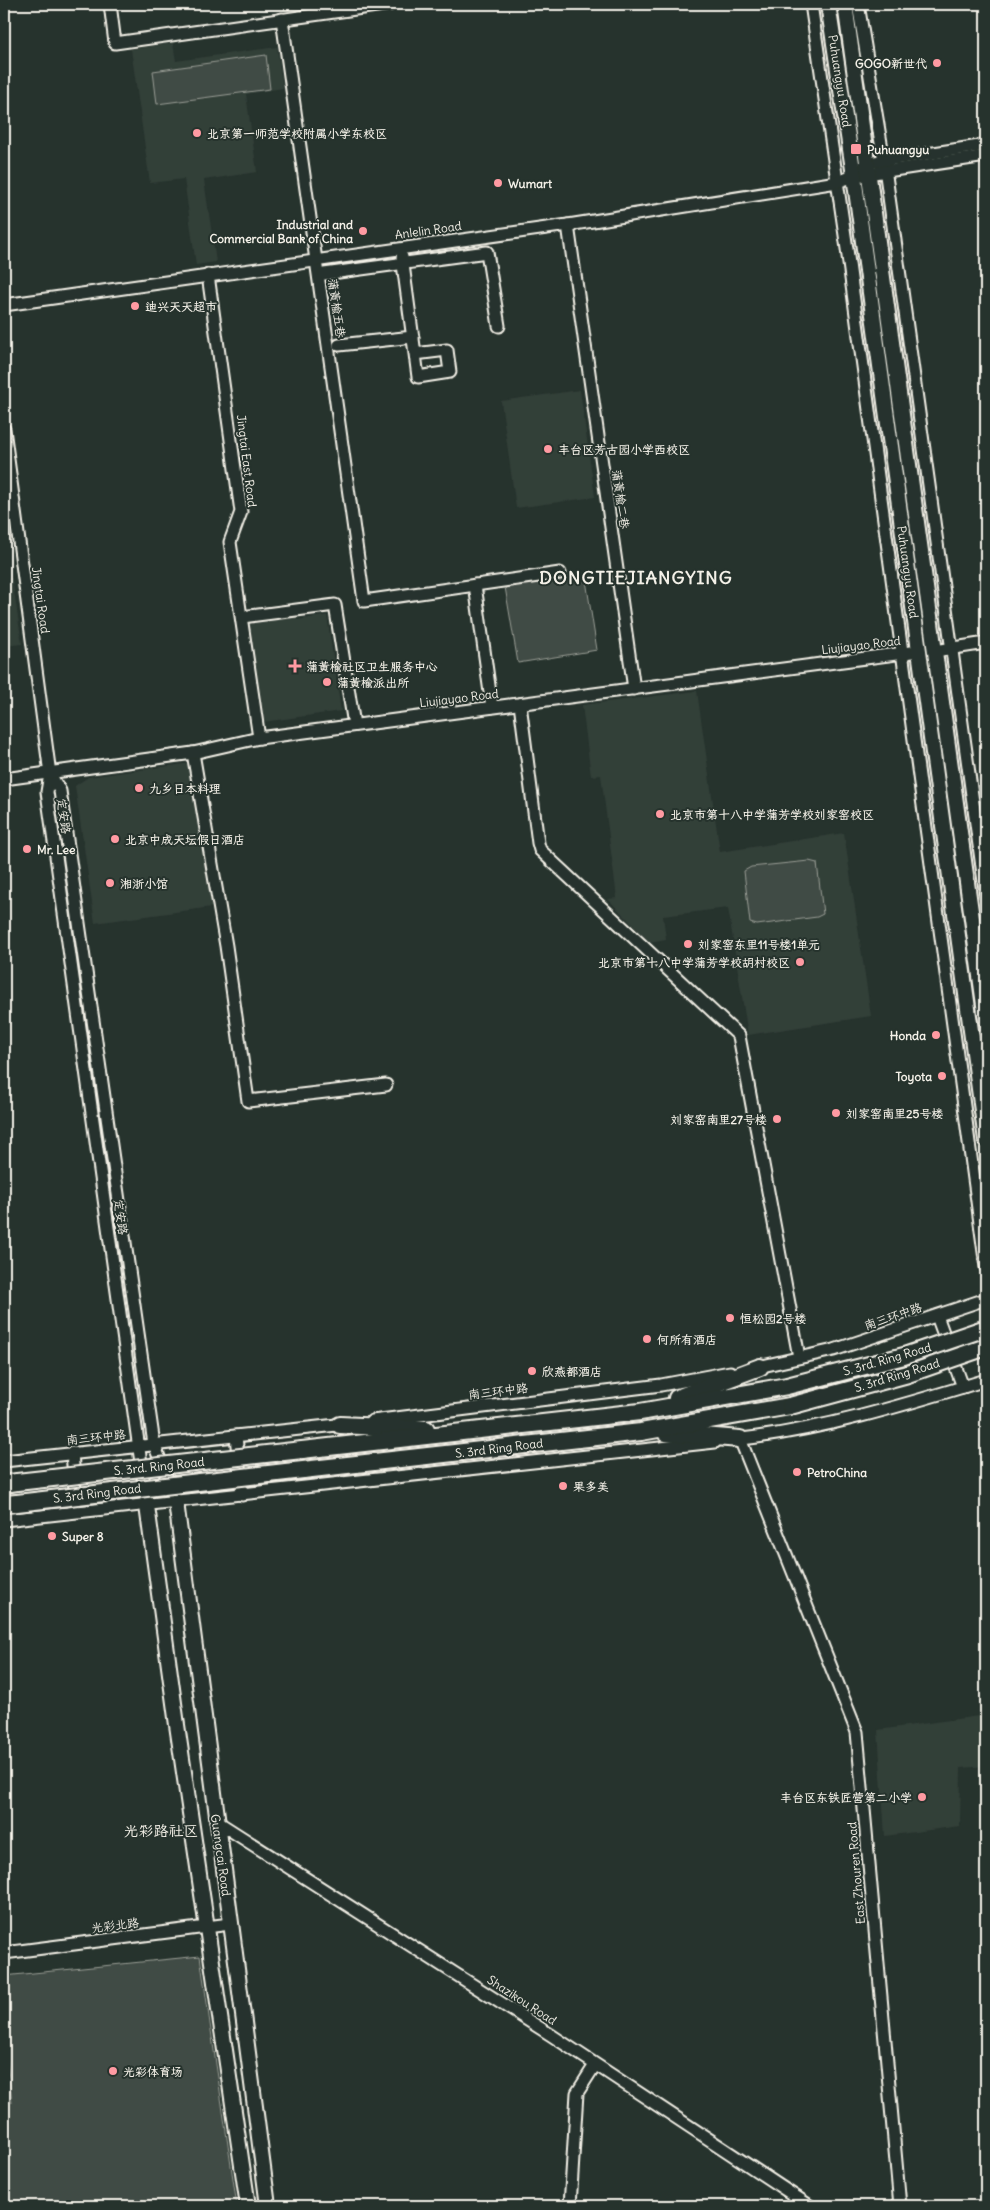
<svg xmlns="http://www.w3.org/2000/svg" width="990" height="2210" viewBox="0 0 990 2210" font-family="Delius,'LXGW WenKai TC',sans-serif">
	<rect width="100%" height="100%" fill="#26332d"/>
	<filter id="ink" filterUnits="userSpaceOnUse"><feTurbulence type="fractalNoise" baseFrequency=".02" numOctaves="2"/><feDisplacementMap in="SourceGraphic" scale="10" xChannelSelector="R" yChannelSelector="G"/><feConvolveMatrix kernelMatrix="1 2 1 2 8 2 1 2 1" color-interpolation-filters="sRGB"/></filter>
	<g filter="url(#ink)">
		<!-- built -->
		<g fill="#333f39">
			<polygon points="173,43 176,61 277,47 283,88 246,94 257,172 204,180 216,262 196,265 184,179 150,183 131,49"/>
			<polygon points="580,390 595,497 516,508 501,401"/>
			<polygon points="12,578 22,644 4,646 4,579"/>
			<polygon points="295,614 297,620 327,615 341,711 263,722 248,621"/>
			<polygon points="697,691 720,852 844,833 871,1016 748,1035 728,908 663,916 666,939 649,942 608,899 617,898 601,775 591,776 582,705"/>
			<polygon points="191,763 212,907 95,923 75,786 88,777"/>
			<polygon points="986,1715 986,1766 961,1768 960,1826 885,1836 878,1730"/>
		</g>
		<!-- park -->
		<g fill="#414b45" stroke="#9a9e96">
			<polygon points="266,55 270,89 157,104 153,71"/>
			<polygon points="585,574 597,650 518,663 505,587"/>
			<polygon points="809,861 817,863 823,914 817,917 757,925 750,923 744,871 751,867"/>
			<polygon points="200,1956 237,2206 4,2206 4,2104 12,2102 4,2039 4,1976"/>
		</g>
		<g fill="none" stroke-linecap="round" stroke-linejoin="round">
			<!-- minor casing -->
			<g stroke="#f4f1e8" stroke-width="15">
				<g id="minor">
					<polyline points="110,4 115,43 391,4"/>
					<polyline points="811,4 847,249 986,1267"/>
					<polyline points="858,4 884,161 986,896"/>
					<polyline points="282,19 364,601 560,573"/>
					<polyline points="861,169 868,163 986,145"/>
					<polyline points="568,225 634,689"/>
					<polyline points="402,257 415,354 447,350 450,372 418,377 415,354"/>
					<polyline points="324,274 487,252 499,326"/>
					<polyline points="208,275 241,512 230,542 259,738"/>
					<polyline points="4,305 568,225 837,182 854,176 986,156"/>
					<polyline points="339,345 413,337"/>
					<polyline points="4,429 50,774 47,792 147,1506"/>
					<polyline points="475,585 492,707"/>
					<polyline points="242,617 335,605 354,725"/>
					<polyline points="935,651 986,643"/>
					<polyline points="520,704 538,843 540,850 739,1036 799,1357"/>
					<polyline points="193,753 226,946 248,1101 386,1085"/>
					<polyline points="50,774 60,791 154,1444 176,1502"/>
					<polyline points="4,779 193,753 259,738 919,651"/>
					<polyline points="937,1316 963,1387"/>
					<polyline points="753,1368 834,1350 986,1299"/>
					<polyline points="372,1421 661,1385 730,1372"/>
					<polyline points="236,1436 242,1495"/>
					<polyline points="740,1439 857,1732 900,2206"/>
					<path d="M733 1440C819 1431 904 1405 986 1380"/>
					<polyline points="72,1453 76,1502"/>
					<polyline points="4,1461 346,1424"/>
					<polyline points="4,1520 715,1442"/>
					<polyline points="216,1821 551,2035 810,2206"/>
					<polyline points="4,1953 230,1924"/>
					<polyline points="570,2206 577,2093 595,2065"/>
				</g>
			</g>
			<!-- major casing -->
			<g stroke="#f4f1e8" stroke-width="18">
				<g id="major">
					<polyline points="828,4 854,176 986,1140"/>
					<polyline points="845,4 986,1019"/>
					<polyline points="176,1502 268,2206"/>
					<polyline points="147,1506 177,1725 248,2206"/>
				</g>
			</g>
			<!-- highway casing -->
			<g stroke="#f4f1e8" stroke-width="20">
				<g id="highway">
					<polyline points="677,1398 760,1367"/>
					<polyline points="340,1425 426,1429"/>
					<polyline points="666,1433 740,1439"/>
					<polyline points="302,1450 640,1412 787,1386"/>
					<polyline points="303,1470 641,1432 790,1406"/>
					<polyline points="4,1484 17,1482"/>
					<polyline points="4,1504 17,1503"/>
				</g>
			</g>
			<!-- minor -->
			<use href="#minor" stroke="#26332d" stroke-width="11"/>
			<!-- major -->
			<use href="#major" stroke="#26332d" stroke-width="14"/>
			<!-- highway -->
			<use href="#highway" stroke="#26332d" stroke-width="16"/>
			<!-- highway-bridge casing -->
			<g stroke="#f4f1e8" stroke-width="20" stroke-linecap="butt">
				<g id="highway-bridge">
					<polyline points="787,1386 904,1356 986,1328"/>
					<polyline points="790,1406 908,1374 986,1347"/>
					<polyline points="17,1482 302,1450"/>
					<polyline points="17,1503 303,1470"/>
				</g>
			</g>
			<!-- highway-bridge -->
			<use href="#highway-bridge" stroke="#26332d" stroke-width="16"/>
		</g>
	</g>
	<!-- markers -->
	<g fill="#ff9aa2" stroke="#26332d" stroke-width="2">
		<circle cx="937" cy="63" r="5"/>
		<circle cx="197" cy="133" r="5"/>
		<rect x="850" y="143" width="12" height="12" rx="2.5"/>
		<circle cx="498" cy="183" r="5"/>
		<circle cx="363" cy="231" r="5"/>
		<circle cx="135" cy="306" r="5"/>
		<circle cx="548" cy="449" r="5"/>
		<path d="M292.5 658.5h5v5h5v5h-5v5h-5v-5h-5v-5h5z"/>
		<circle cx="327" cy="682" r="5"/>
		<circle cx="139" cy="788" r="5"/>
		<circle cx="660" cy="814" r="5"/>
		<circle cx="115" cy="839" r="5"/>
		<circle cx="27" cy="849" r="5"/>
		<circle cx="110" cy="883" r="5"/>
		<circle cx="688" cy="944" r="5"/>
		<circle cx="800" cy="962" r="5"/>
		<circle cx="936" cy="1035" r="5"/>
		<circle cx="942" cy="1076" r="5"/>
		<circle cx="836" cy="1113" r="5"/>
		<circle cx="777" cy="1119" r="5"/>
		<circle cx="730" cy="1318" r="5"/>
		<circle cx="647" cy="1339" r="5"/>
		<circle cx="532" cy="1371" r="5"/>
		<circle cx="797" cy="1472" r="5"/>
		<circle cx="563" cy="1486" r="5"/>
		<circle cx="52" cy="1536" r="5"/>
		<circle cx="922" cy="1797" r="5"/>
		<circle cx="113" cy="2071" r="5"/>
	</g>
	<g text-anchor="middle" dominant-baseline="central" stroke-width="4" stroke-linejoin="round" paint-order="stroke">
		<!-- poi labels -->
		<g font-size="12" font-weight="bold" fill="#f4f1e8" stroke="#26332d" text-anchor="start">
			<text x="927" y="63" text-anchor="end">GOGO新世代</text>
			<text x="207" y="133">北京第一师范学校附属小学东校区</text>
			<text x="867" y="149">Puhuangyu</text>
			<text x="508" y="183">Wumart</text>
			<text x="353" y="224" text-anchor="end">Industrial and<tspan x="353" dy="14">Commercial Bank of China</tspan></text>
			<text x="145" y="306">迪兴天天超市</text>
			<text x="558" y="449">丰台区芳古园小学西校区</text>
			<text x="306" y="666">蒲黄榆社区卫生服务中心</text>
			<text x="337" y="682">蒲黄榆派出所</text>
			<text x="149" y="788">九乡日本料理</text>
			<text x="670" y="814">北京市第十八中学蒲芳学校刘家窑校区</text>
			<text x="125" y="839">北京中成天坛假日酒店</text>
			<text x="37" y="849">Mr. Lee</text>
			<text x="120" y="883">湘浙小馆</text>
			<text x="698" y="944">刘家窑东里11号楼1单元</text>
			<text x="790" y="962" text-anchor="end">北京市第十八中学蒲芳学校胡村校区</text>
			<text x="926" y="1035" text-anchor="end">Honda</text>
			<text x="932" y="1076" text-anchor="end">Toyota</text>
			<text x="846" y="1113">刘家窑南里25号楼</text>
			<text x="767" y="1119" text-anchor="end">刘家窑南里27号楼</text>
			<text x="740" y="1318">恒松园2号楼</text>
			<text x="657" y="1339">何所有酒店</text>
			<text x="542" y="1371">欣燕都酒店</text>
			<text x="807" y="1472">PetroChina</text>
			<text x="573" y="1486">果多美</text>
			<text x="62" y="1536">Super 8</text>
			<text x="912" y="1797" text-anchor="end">丰台区东铁匠营第二小学</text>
			<text x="123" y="2071">光彩体育场</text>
		</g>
		<!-- street labels -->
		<g font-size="12" fill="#f4f1e8" stroke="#26332d">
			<text transform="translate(840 81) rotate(81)">Puhuangyu Road</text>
			<text transform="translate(428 230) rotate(-8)">Anlelin Road</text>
			<text transform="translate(337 308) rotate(82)">蒲黄榆五巷</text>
			<text transform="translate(247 461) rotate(83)">Jingtai East Road</text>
			<text transform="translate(621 499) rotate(82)">蒲黄榆二巷</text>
			<text transform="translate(908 572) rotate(82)">Puhuangyu Road</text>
			<text transform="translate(41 600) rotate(82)">Jingtai Road</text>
			<text transform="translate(861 645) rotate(-7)">Liujiayao Road</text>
			<text transform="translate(459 698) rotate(-7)">Liujiayao Road</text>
			<text transform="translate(64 816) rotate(82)">定安路</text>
			<text transform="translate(121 1217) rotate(82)">定安路</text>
			<text transform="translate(893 1316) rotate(-19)">南三环中路</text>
			<text transform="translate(887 1359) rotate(-16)">S. 3rd. Ring Road</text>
			<text transform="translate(897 1375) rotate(-17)">S. 3rd Ring Road</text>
			<text transform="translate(498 1391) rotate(-7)">南三环中路</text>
			<text transform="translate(96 1437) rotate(-6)">南三环中路</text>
			<text transform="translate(499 1448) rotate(-7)">S. 3rd Ring Road</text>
			<text transform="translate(159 1466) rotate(-6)">S. 3rd. Ring Road</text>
			<text transform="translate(97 1493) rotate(-7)">S. 3rd Ring Road</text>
			<text transform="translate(221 1855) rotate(82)">Guangcai Road</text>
			<text transform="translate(856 1873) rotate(-95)">East Zhouren Road</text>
			<text transform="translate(115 1925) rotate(-7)">光彩北路</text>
			<text transform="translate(522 2000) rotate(33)">Shazikou Road</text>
		</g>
		<!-- quarter labels -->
		<g font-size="15" fill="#f4f1e8" stroke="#26332d">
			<text x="161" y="1830">光彩路社区</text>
		</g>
		<!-- district labels -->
		<g font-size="18" font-weight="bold" letter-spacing="1" fill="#f4f1e8" stroke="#26332d">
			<text x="636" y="577">DONGTIEJIANGYING</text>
		</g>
	</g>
	<!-- margin -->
	<rect width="990" height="2210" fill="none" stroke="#26332d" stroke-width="20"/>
	<rect x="10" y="10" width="970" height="2190" fill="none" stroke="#f4f1e8" stroke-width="2" filter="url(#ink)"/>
</svg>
